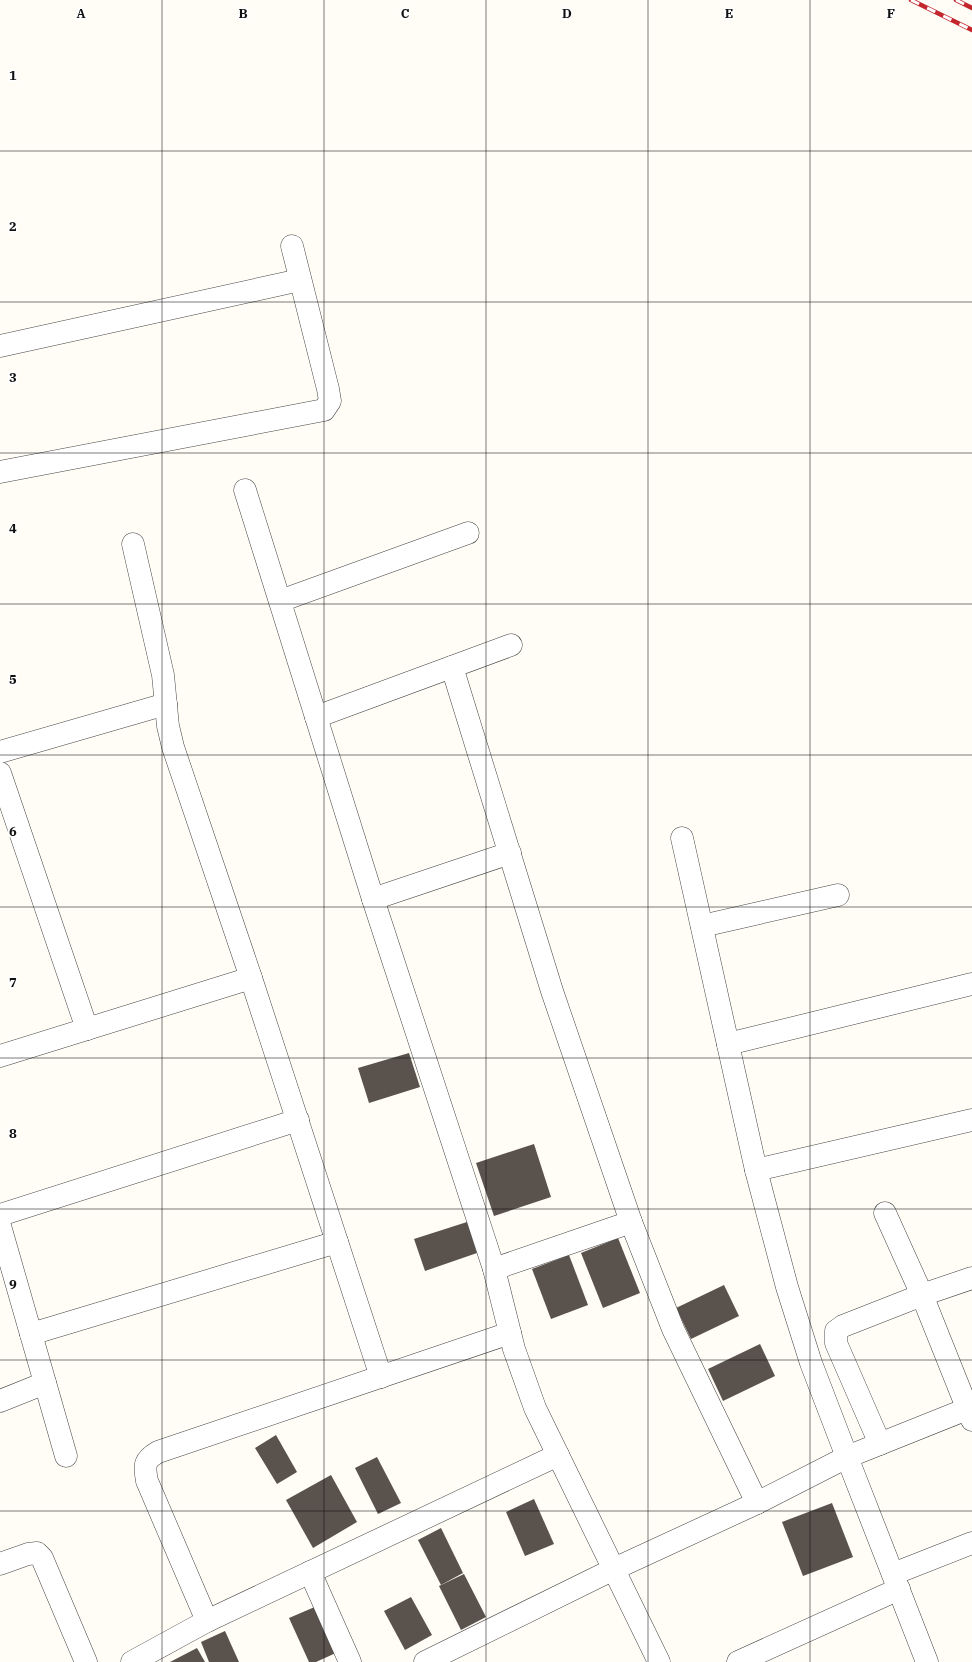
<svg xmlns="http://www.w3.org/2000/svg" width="972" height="1662" viewBox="0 0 972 1662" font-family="'IBM Plex Serif',serif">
	<rect width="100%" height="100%" fill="#fffdf5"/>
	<!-- building -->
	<g fill="#5a524d">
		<polygon points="409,1053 420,1087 369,1103 358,1068"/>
		<polygon points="534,1144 551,1197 494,1216 476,1163"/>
		<polygon points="467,1222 477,1253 425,1271 414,1239"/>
		<polygon points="618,1238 640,1293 603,1308 581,1253"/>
		<polygon points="569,1255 588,1305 551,1319 532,1269"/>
		<polygon points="724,1285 739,1316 691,1339 676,1308"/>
		<polygon points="760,1344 775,1376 723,1401 708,1369"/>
		<polygon points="276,1435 297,1472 277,1484 255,1448"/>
		<polygon points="377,1457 401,1503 378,1514 355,1468"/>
		<polygon points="331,1475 357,1522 313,1548 286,1500"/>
		<polygon points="534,1499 554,1544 525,1556 506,1512"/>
		<polygon points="832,1503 853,1557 803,1576 782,1522"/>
		<polygon points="441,1528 463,1573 441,1585 418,1540"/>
		<polygon points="464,1574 486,1617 461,1630 439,1586"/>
		<polygon points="411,1597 432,1635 405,1650 384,1611"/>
		<polygon points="317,1606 338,1652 316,1662 309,1662 289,1618"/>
		<polygon points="225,1631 239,1662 209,1662 201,1642"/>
		<polygon points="197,1648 205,1662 170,1662"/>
	</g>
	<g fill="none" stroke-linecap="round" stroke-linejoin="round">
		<!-- minor casing -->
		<g stroke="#444" stroke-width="23">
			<g id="minor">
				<polyline points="0,346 300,280"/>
				<polyline points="0,472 324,410 330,401 328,389 292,246"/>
				<polyline points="245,490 373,899 494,1269 514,1349 535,1408 659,1662"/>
				<polyline points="133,544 163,675 168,726 173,747 251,978 381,1377"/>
				<polyline points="280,601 468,533"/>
				<polyline points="452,667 552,991 631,1222 673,1329 757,1503"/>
				<polyline points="316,717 511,645"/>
				<polyline points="0,752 166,704"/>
				<polyline points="0,773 87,1029"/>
				<polyline points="682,838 756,1170 787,1287 811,1363 847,1457 927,1662"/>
				<polyline points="373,899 510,853"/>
				<polyline points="702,926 838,895"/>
				<polyline points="728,1044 972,984"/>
				<polyline points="0,1056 251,978"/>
				<polyline points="756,1170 972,1120"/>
				<polyline points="885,1213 922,1295 972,1420"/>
				<polyline points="0,1215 298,1120"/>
				<polyline points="0,1226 66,1456"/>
				<polyline points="494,1269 631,1222"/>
				<polyline points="31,1334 337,1242"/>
				<polyline points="0,1401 45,1383"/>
				<polyline points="880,1444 836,1343 836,1331 843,1326 922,1295 972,1278"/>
				<polyline points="0,1564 28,1554 37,1553 42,1558 86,1662"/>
				<polyline points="310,1572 350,1662"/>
				<polyline points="893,1574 972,1543"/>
				<path d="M207 1621 147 1481C144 1465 144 1460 158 1452L510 1333"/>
				<polyline points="132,1662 207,1621 558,1455"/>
				<polyline points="425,1662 614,1569 757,1503 847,1457 972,1407"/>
				<polyline points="738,1662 899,1589"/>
			</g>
		</g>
		<!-- minor -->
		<use href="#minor" stroke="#fff" stroke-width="22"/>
		<!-- rail casing -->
		<g stroke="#c4262e" stroke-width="4.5">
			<g id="rail">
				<polyline points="911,0 972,30"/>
				<polyline points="956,0 972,8"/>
			</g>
		</g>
		<!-- rail -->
		<use href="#rail" stroke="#fff" stroke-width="3" stroke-dasharray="9" stroke-linecap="butt"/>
	</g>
	<!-- grid -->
	<path fill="none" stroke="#111" stroke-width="1" stroke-opacity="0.55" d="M162 0V1662M324 0V1662M486 0V1662M648 0V1662M810 0V1662M0 151H972M0 302H972M0 453H972M0 604H972M0 755H972M0 907H972M0 1058H972M0 1209H972M0 1360H972M0 1511H972"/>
	<g font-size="13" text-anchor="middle" font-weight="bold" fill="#111" stroke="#fff" stroke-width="4" stroke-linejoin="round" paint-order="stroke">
		<text x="81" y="18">A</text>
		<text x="243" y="18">B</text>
		<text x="405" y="18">C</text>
		<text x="567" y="18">D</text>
		<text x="729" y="18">E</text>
		<text x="891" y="18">F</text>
		<text x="13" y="80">1</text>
		<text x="13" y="231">2</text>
		<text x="13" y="382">3</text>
		<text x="13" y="533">4</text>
		<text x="13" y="684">5</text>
		<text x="13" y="836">6</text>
		<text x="13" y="987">7</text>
		<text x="13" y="1138">8</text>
		<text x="13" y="1289">9</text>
	</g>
</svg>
